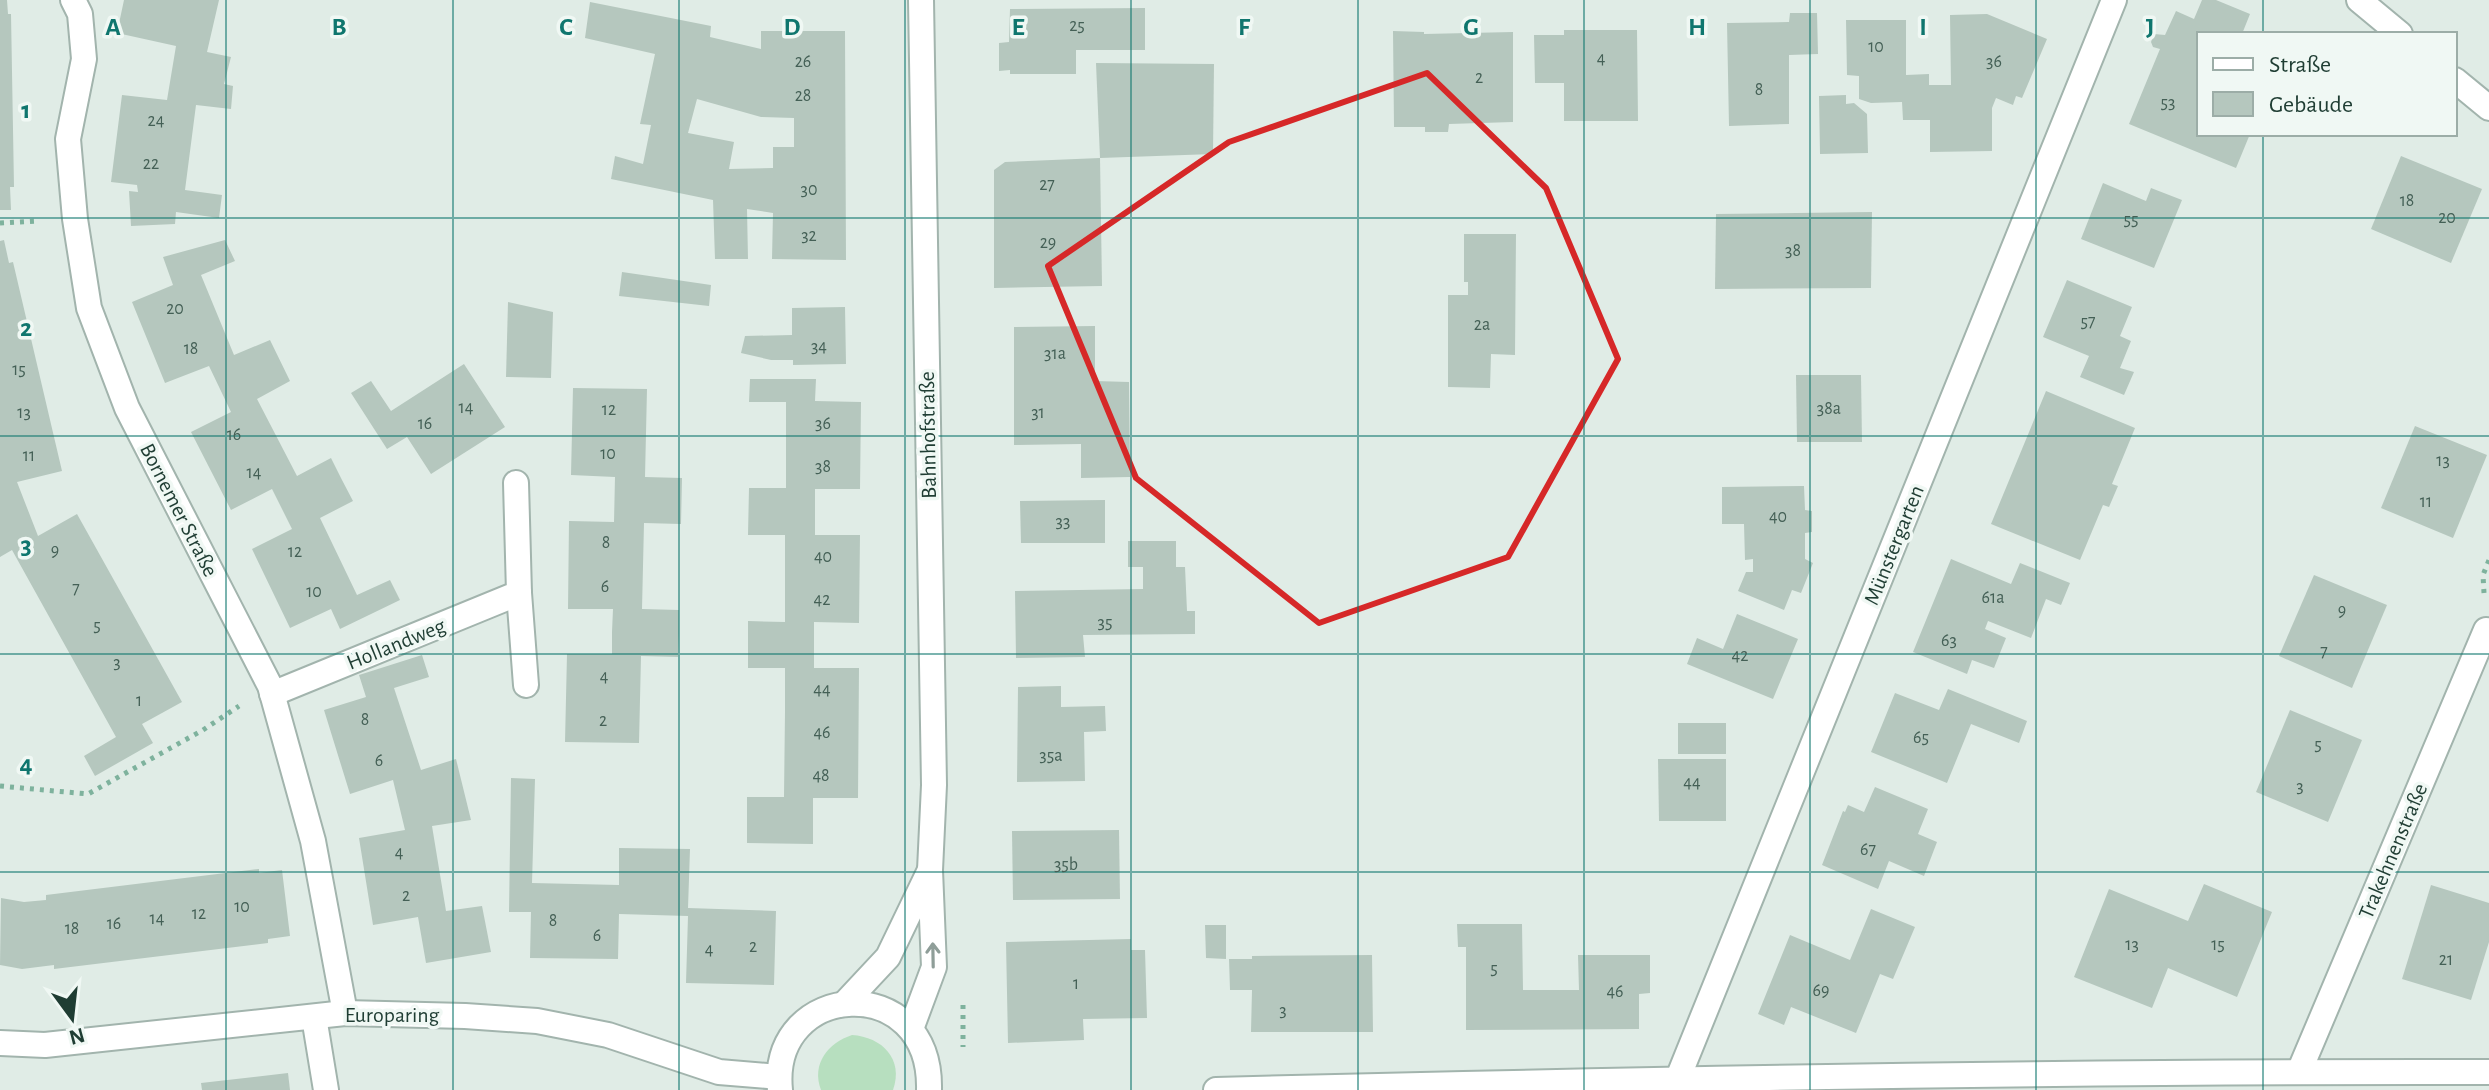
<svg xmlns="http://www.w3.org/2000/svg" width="2489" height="1090" viewBox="0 0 2489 1090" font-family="'Alegreya Sans',sans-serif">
	<rect width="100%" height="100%" fill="#e0ece6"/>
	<!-- green -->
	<path fill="#b7dfbf" d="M852 1035C882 1037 904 1059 893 1090H821C811 1064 828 1043 852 1035Z"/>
	<!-- building -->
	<g fill="#b5c7be" fill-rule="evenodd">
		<polygon points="0,0 7,0 8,14 11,14 14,187 10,187 11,210 0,210"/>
		<polygon points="124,0 219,0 207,52 231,57 224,84 233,86 231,109 196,105 185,190 222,195 219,218 176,212 175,224 131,226 129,191 138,192 137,185 111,182 122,95 167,100 176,46 117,33"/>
		<polygon points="2202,0 2216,0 2250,14 2242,34 2199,34 2199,134 2250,134 2236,168 2129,124 2160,49 2153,47 2151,42 2154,34 2165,35 2176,11 2194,19"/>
		<path d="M590 2 711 26 710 37 761 49V31H845L846 260 772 259 773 213 747 209 748 259H715L713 200 611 179 615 156 643 164 651 125 640 124 655 54 585 38ZM697 99 761 117 794 118V147H773V168L729 169 734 142 688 133Z"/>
		<polygon points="1145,8 1145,50 1076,50 1076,74 1010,74 1010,70 999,71 999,43 1009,42 1010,9"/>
		<polygon points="1790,13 1817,13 1818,54 1789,55 1789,124 1729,126 1727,23 1789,22"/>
		<polygon points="1987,14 2047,39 2022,98 2016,96 2013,105 1996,98 1992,108 1992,151 1930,152 1930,120 1903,120 1902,102 1871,103 1859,99 1859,76 1847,75 1846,20 1906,20 1906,75 1929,74 1929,85 1951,85 1950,15"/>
		<polygon points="1564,30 1637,30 1638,121 1564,121 1564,83 1535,83 1534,35 1564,35"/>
		<polygon points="1393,31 1424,32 1424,34 1513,32 1513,122 1449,124 1448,132 1425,132 1425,127 1394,127"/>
		<polygon points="1096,63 1214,64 1213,154 1100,158"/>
		<polygon points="1846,95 1846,104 1854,103 1867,114 1868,153 1820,154 1819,96"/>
		<polygon points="2401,156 2482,189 2451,263 2371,229"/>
		<polygon points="1100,158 1102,286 994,288 994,170 1005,162"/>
		<polygon points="2103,183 2146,201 2151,188 2182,200 2154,268 2081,239"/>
		<polygon points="1872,212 1871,288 1715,289 1716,214"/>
		<polygon points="1464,234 1516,234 1515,355 1491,354 1490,388 1448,387 1448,295 1468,295 1468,282 1464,282"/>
		<polygon points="4,240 9,263 13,262 62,471 17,482 38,536 77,514 182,702 142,724 153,743 95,776 84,756 116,737 12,550 0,557 0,241"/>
		<polygon points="225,240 235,261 201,275 234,355 270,340 290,381 257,399 297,476 331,458 342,480 353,501 320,518 357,595 390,580 400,600 340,629 331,609 290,628 252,549 292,529 272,489 231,510 191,432 231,412 209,366 165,383 132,302 173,285 163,257"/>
		<polygon points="622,272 711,285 709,306 619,296"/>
		<polygon points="2067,280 2132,307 2120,336 2131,341 2120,368 2134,372 2124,395 2080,377 2089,356 2043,337"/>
		<polygon points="508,302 553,312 551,378 506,377"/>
		<polygon points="845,307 846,364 793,365 793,360 771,360 741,353 745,336 792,335 792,308"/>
		<polygon points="1095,326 1095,381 1129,382 1130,477 1081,478 1081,444 1014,445 1014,327"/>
		<polygon points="464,364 505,427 431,474 407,437 387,449 351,393 371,381 391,411"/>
		<polygon points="1796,375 1861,375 1862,442 1797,442"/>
		<polygon points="750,379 816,379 815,401 861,402 860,489 815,489 815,535 860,535 859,623 814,622 814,668 859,668 858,798 813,798 813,844 747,843 747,797 784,797 785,712 785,668 748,668 748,621 785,622 785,535 748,535 749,488 786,488 786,402 749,402"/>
		<polygon points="573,388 647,389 645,477 682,478 681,524 644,523 642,609 679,610 679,633 678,657 641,656 639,743 565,742 567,654 612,654 612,632 613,609 568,609 569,521 614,522 615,477 571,475"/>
		<polygon points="2046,391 2135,428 2112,484 2118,486 2109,507 2103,505 2080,560 1991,524"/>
		<polygon points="2415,426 2487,455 2453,538 2381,508"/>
		<polygon points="1804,486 1805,510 1812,511 1812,532 1805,533 1805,559 1813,563 1801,593 1792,590 1784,610 1738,591 1746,572 1753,572 1753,559 1745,560 1744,524 1722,524 1722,487"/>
		<polygon points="1105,500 1105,543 1021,543 1020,501"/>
		<polygon points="1128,541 1176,541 1176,567 1185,567 1187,611 1195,611 1195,634 1083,635 1085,657 1016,658 1015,591 1143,589 1143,567 1128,567"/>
		<polygon points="1951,559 2011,584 2020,563 2070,583 2061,605 2046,599 2031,638 1988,621 1985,629 2006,638 1994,668 1972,660 1967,674 1913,652"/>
		<polygon points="2314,575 2387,605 2352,688 2279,656"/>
		<polygon points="1737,614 1798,639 1773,699 1687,664 1697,638 1723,649"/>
		<polygon points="422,655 429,677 394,688 421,770 456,759 471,820 432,826 446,911 482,906 491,952 426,963 418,917 373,925 359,838 405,830 393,780 350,794 324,710 366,697 359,675"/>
		<polygon points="1061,686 1061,707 1105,706 1106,731 1084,732 1085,781 1017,782 1018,687"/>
		<polygon points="1948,689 2027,721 2019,743 1971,724 1947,783 1871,752 1895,693 1939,710"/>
		<polygon points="2290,710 2362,740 2328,822 2256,792"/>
		<rect x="1678" y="723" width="48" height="31"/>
		<polygon points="1658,759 1726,759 1726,821 1659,821"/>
		<polygon points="511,778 535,779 532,883 619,885 619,848 690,849 688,908 776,911 774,985 686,983 688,916 619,914 618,959 530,958 531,912 509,912"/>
		<polygon points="1875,787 1928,809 1918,834 1937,842 1924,876 1889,861 1878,889 1822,865 1843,811 1845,812 1848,805 1864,812"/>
		<polygon points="1119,830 1120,899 1013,900 1012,831"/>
		<polygon points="259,869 259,873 282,870 290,936 268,939 268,943 54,969 54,965 22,969 0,965 1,898 24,902 46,900 46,895"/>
		<polygon points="2204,884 2272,912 2237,997 2168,968 2152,1008 2074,977 2109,889 2188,921"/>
		<polygon points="2431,885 2489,903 2489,942 2471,1000 2402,979"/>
		<polygon points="1871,909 1915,927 1893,979 1880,974 1856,1033 1791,1007 1784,1025 1758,1014 1790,935 1850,960"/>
		<polygon points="1457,924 1522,924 1523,990 1579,990 1578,955 1650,955 1650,993 1639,994 1639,1029 1466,1030 1466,947 1458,947"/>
		<polygon points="1205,925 1226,925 1226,959 1206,958"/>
		<polygon points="1131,939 1131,950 1145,950 1147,1018 1083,1019 1084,1040 1008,1043 1006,942"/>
		<polygon points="1372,955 1373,1032 1251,1032 1252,990 1230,990 1229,959 1252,959 1252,956"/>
		<polygon points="288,1073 290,1090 202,1090 201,1083"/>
	</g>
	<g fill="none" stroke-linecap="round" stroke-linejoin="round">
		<!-- minor casing -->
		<g stroke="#a2b4ad" stroke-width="28">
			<g id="minor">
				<polyline points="73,0 80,14 84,59 68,139 75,219 89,308 127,408 270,686 313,841 345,1013"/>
				<polyline points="2359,0 2400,34"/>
				<polyline points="2455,80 2489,108"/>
				<polyline points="519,593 526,685"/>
				<polyline points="272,694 519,593 516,483"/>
				<polyline points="845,1003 888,957 929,872"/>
				<polyline points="314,1017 326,1090"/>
				<polyline points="911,1029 934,967 930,870 934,785 921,0"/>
				<polyline points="0,1043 45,1045 345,1013 465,1016 537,1021 608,1035 719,1072 779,1077"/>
				<polyline points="2299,1072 2486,630"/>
				<path d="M780 1090C769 980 932 970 929 1090"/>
				<path d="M1216 1090C1640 1079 2065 1071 2489 1072"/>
				<polyline points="1677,1090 1678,1078 2114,0"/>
			</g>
		</g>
		<!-- path -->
		<g stroke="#7eb29d" stroke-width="5" stroke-dasharray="4 6" stroke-linecap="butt">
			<polyline points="0,223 38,221"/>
			<polyline points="2484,593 2483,575 2489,560"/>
			<polyline points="0,786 88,794 203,730 239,706"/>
			<polyline points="963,1005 963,1047"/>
		</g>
		<!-- minor -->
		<use href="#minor" stroke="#fff" stroke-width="24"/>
	</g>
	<!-- one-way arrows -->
	<defs><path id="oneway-shaft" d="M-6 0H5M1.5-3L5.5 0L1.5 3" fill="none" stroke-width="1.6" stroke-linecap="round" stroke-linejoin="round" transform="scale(2)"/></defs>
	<use stroke="#8f9e99" href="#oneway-shaft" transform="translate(933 955) rotate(-91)"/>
	<!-- marked area -->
	<path fill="none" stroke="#d62828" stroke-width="6" stroke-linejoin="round" d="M1427 73 1546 188 1618 359 1508 557 1319 623 1136 478 1048 266 1229 142Z"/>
	<!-- grid -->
	<path fill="none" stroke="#0f766e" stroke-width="2" stroke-opacity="0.55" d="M226 0V1090M453 0V1090M679 0V1090M905 0V1090M1131 0V1090M1358 0V1090M1584 0V1090M1810 0V1090M2036 0V1090M2263 0V34M2263 134V1090M0 218H2489M0 436H2489M0 654H2489M0 872H2489"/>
	<g text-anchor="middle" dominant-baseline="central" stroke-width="7" stroke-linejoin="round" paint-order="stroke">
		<!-- number labels -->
		<g font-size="18" fill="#446056">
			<text x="1077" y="26">25</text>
			<text x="1876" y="47">10</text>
			<text x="1601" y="59">4</text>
			<text x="803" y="62">26</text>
			<text x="1994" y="62">36</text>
			<text x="1479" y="78">2</text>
			<text x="1759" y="90">8</text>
			<text x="803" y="96">28</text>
			<text x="2168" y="103">53</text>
			<text x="156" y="121">24</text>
			<text x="151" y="164">22</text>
			<text x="1047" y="185">27</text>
			<text x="809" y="190">30</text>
			<text x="2407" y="201">18</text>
			<text x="2447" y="218">20</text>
			<text x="2131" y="220">55</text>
			<text x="809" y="236">32</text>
			<text x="1048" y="243">29</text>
			<text x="1793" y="251">38</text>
			<text x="175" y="309">20</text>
			<text x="2088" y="322">57</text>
			<text x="1482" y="325">2a</text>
			<text x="819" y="347">34</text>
			<text x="191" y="349">18</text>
			<text x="1055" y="354">31a</text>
			<text x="19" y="370">15</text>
			<text x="466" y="408">14</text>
			<text x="1829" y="409">38a</text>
			<text x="609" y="410">12</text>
			<text x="24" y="413">13</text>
			<text x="1038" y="413">31</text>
			<text x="425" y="424">16</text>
			<text x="823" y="424">36</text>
			<text x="234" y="435">16</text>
			<text x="608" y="454">10</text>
			<text x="29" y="456">11</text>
			<text x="2443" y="461">13</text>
			<text x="823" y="467">38</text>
			<text x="254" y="473">14</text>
			<text x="2426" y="502">11</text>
			<text x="1778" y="517">40</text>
			<text x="1063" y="522">33</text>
			<text x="606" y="543">8</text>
			<text x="55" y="551">9</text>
			<text x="295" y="552">12</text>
			<text x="823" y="557">40</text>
			<text x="605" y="587">6</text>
			<text x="76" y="589">7</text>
			<text x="314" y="592">10</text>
			<text x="1993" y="598">61a</text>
			<text x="822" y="600">42</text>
			<text x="2342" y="611">9</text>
			<text x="1105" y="623">35</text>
			<text x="97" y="626">5</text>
			<text x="1949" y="641">63</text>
			<text x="2324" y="652">7</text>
			<text x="1740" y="656">42</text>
			<text x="117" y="663">3</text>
			<text x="604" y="677">4</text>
			<text x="822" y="690">44</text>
			<text x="139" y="701">1</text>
			<text x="365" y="720">8</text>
			<text x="603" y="721">2</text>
			<text x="822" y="733">46</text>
			<text x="1921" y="738">65</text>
			<text x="2318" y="745">5</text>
			<text x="1051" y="756">35a</text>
			<text x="379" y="761">6</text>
			<text x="821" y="776">48</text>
			<text x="1692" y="783">44</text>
			<text x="2300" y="787">3</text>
			<text x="1868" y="850">67</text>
			<text x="399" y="853">4</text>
			<text x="1066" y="865">35b</text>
			<text x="406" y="896">2</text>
			<text x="242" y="907">10</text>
			<text x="199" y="914">12</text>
			<text x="157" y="919">14</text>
			<text x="553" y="921">8</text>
			<text x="114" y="924">16</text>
			<text x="72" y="929">18</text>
			<text x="597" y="936">6</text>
			<text x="2132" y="945">13</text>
			<text x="2218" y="945">15</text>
			<text x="753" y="947">2</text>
			<text x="709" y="950">4</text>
			<text x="2446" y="960">21</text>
			<text x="1494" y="969">5</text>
			<text x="1076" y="984">1</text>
			<text x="1821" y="991">69</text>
			<text x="1615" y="992">46</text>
			<text x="1283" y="1011">3</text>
		</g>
		<!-- street labels -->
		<g font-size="22" fill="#1f3d33" stroke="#f0f8f4">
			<text transform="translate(928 435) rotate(-91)">Bahnhofstraße</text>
			<text transform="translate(179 510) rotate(63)">Bornemer Straße</text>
			<text transform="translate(1894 545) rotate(-68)">Münstergarten</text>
			<text transform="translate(396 644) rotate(-22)">Hollandweg</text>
			<text transform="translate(2393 851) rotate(-67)">Trakehnenstraße</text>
			<text x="392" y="1015">Europaring</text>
		</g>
	</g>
	<g font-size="26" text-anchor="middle" font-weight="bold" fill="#0f766e" stroke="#f0f8f4" stroke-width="7" stroke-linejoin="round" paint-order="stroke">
		<text x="113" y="35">A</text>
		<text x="339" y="35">B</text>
		<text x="566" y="35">C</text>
		<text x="792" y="35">D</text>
		<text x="1018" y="35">E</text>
		<text x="1244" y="35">F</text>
		<text x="1471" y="35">G</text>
		<text x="1697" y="35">H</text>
		<text x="1923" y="35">I</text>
		<text x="2150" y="35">J</text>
		<text x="26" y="118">1</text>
		<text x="26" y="336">2</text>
		<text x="26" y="554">3</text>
		<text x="26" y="772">4</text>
	</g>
	<!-- legend -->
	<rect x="2197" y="32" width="260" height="104" fill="#f0f8f4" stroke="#9cada7" stroke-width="2"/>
	<rect x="2213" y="58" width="40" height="12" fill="#ffffff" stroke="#9cada7" stroke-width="2"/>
	<text x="2269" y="72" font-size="24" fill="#1f3d33">Straße</text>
	<rect x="2213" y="92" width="40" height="24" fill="#b5c7be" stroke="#9cada7" stroke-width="2"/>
	<text x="2269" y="112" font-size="24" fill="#1f3d33">Gebäude</text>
	<!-- north arrow -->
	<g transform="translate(72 1018) rotate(165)" stroke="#f0f8f4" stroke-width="6" paint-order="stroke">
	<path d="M0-6L14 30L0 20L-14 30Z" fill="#1f3d33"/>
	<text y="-12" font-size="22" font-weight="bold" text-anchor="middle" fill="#1f3d33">N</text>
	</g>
</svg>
